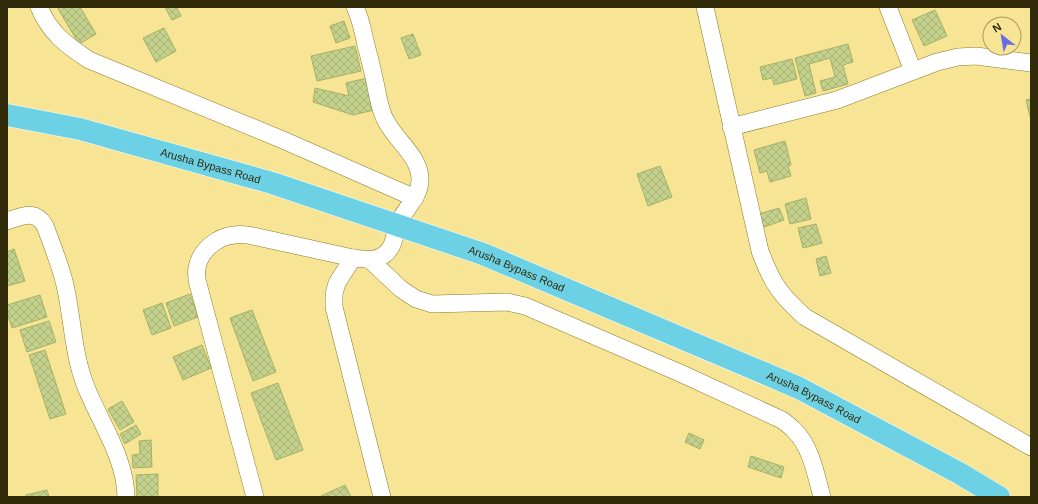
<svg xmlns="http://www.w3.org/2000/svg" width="1038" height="504" viewBox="0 0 1038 504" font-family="Arial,sans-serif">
	<defs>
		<pattern id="building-cross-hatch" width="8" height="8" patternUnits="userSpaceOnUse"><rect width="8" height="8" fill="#c4d18d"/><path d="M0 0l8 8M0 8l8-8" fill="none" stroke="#a9b478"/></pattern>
	</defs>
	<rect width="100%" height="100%" fill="#f7e595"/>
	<!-- building -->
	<g fill="url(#building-cross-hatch)" stroke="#a3b165">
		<polygon points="57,7 80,7 96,34 79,44"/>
		<polygon points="165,7 179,7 177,8 181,16 172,20"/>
		<polygon points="935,10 947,36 924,46 912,20"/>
		<polygon points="344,21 350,38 336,43 330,26"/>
		<polygon points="164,28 176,51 156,62 143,38"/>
		<polygon points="413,34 421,55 409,59 401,38"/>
		<polygon points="848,44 853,62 843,65 848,84 823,91 820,81 835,77 830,58 809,64 816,93 805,96 795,58"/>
		<polygon points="355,46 361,71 317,81 311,56"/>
		<polygon points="792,59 797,79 774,85 772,78 763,80 760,67"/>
		<polygon points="367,78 374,110 353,115 313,102 315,88 349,96 346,83"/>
		<polygon points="1031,99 1031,117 1030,117 1026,100"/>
		<polygon points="785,141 791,165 788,166 791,176 770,182 767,171 760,173 754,150"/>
		<polygon points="660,166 672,197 648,206 637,174"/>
		<polygon points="806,198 811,219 790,224 785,204"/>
		<polygon points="779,208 784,220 764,227 759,214"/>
		<polygon points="816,224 822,243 803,248 798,228"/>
		<polygon points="14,249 25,281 7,286 7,252"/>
		<polygon points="826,256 831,273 820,276 816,259"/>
		<polygon points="190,294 198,317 174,326 166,303"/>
		<polygon points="40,295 47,317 12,328 7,312 7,305"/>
		<polygon points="162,303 171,328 152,335 143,310"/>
		<polygon points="252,310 276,372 253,381 230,318"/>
		<polygon points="49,321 56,342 27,352 20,330"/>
		<polygon points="202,345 211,368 183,380 173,357"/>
		<polygon points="45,350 66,414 50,419 29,355"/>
		<polygon points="278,383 303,450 276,460 251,393"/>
		<polygon points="122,401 134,422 120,430 108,409"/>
		<polygon points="136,425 141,434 125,444 120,434"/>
		<polygon points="689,433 704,440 700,449 685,442"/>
		<polygon points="151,440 152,467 133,468 132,455 140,454 139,441"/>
		<polygon points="751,456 784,467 781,478 748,467"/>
		<polygon points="158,474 158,497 137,497 136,475"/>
		<polygon points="345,485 351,497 321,497 321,496"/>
		<polygon points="47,490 49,497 26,497 26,495"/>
	</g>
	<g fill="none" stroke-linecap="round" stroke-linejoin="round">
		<!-- street casing -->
		<g stroke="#8b7b2a" stroke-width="18">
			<g id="street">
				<path d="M39 7C50 33 66 45 89 60L283 140 415 198"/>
				<path d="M705 7 760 251C772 283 780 295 805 317L1031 447"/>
				<polyline points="888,7 913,71"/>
				<polyline points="731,127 837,100 937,62 958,57 976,56 1031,63"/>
				<path d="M7 221C23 216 35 209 45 226 52 244 59 262 64 281 71 308 72 338 79 365 90 411 125 449 126 497"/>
				<polyline points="353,258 337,283 334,294 334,307 382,497"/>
				<path d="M370 260 401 289 416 299 432 304 507 302 525 306 680 373 782 420C786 423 790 426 794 430 811 446 816 475 822 497"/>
				<path d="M255 497 197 280C197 276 196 272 197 268 200 250 218 236 235 235 239 234 244 235 248 235L353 258C365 259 376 262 385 254 394 247 394 237 397 227 402 210 419 200 420 181 421 157 396 141 386 121 381 113 379 102 377 92 374 76 370 60 366 45 363 32 361 19 355 7"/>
			</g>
		</g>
		<!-- primary casing -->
		<g stroke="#fff" stroke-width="23">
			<g id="primary">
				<path id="s1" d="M7 115 80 129 272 183 483 254 799 388 959 473 999 497"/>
			</g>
		</g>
		<!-- street -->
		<use href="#street" stroke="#fff" stroke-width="17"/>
		<!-- primary -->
		<use href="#primary" stroke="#6dd1e6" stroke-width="22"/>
	</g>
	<g text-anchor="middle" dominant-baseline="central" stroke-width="3" stroke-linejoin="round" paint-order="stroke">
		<!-- street labels -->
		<g font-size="11" fill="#322b09" stroke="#f7e595">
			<text stroke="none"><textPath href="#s1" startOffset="210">Arusha Bypass Road</textPath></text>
			<text stroke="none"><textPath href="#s1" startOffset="533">Arusha Bypass Road</textPath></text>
			<text stroke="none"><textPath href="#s1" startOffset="857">Arusha Bypass Road</textPath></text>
		</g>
	</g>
	<!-- border -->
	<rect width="1038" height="504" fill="none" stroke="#322b09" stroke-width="16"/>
	<!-- north arrow -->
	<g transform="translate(1002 36) rotate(329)"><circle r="19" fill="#f7e595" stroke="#a89b5d"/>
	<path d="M0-3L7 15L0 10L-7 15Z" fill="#686de6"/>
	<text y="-6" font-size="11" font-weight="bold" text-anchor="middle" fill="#322b09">N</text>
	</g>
</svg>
